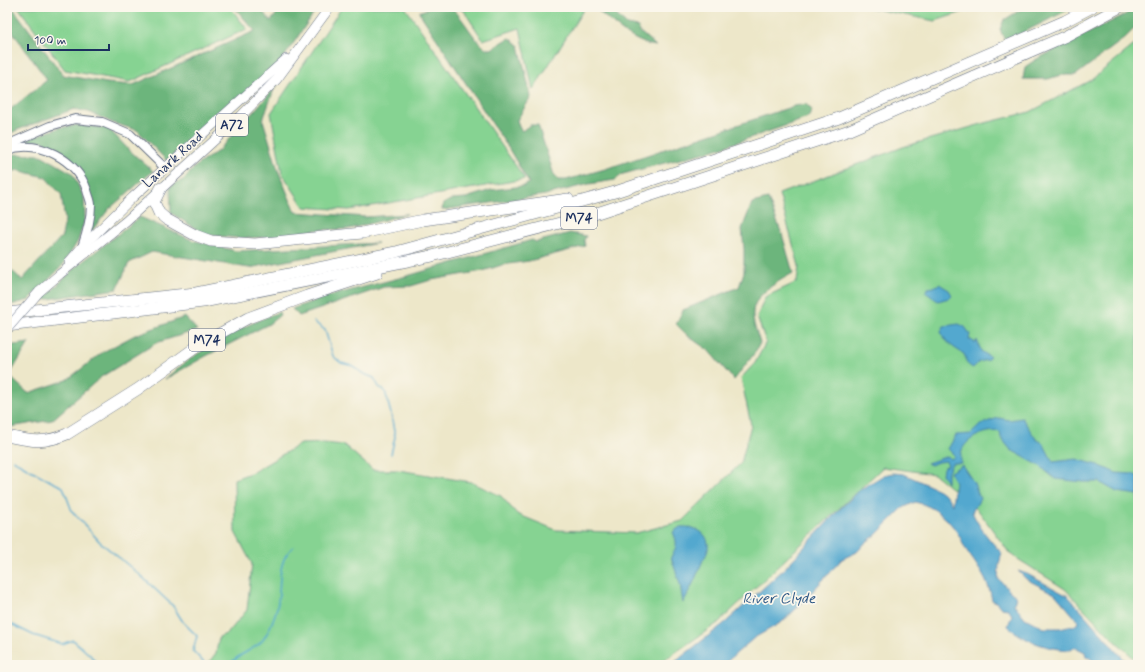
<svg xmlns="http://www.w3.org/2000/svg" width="1145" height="672" viewBox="0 0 1145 672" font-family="Mynerve,sans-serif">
	<rect width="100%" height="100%" fill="#fbf7ec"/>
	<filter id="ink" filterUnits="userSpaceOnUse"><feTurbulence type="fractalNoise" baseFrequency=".025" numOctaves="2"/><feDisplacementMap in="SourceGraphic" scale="8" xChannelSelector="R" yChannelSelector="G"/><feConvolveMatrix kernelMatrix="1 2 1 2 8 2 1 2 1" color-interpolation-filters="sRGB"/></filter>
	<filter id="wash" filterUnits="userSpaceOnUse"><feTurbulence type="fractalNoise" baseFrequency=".012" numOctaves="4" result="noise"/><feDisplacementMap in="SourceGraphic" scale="16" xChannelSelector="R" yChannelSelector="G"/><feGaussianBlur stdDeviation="0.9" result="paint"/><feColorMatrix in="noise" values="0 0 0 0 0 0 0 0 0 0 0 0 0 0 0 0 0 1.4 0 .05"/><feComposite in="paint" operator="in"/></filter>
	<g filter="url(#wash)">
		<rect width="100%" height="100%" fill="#ede7c9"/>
		<!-- green -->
		<g fill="#86d392" stroke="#508178">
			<polygon points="18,7 230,7 247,29 130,82 65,70"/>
			<polygon points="342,7 405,7 525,179 349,210 304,207 282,173 271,113"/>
			<polygon points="456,7 585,7 533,90 520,28 483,40 464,11"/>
			<polygon points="865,7 978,7 935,21"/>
			<polygon points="1138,42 1138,662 1110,636 1065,589 1010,554 978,510 934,474 883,467 718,623 657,665 211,665 209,662 216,653 219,637 228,633 247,610 252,564 235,532 234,479 253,472 300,444 324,443 344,445 373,470 398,470 471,482 501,496 517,514 556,530 636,533 682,521 741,463 751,425 741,378 755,363 766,342 757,317 765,297 797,282 799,266 779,194 903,147 985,123 1030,112 1091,80"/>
		</g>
		<!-- forest -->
		<g fill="#6cb57c" stroke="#44726d">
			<polygon points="7,7 12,7 63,75 107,83 133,85 255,31 234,7 258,7 271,21 282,7 318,7 274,72 167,161 137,130 113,123 89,112 74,109 17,130 7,135 7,112 47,80 7,24"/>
			<path d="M431 7C439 7 448 6 455 11 463 18 481 52 491 49 494 48 505 40 510 38L519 45 531 97 517 120 519 127 522 131 530 125H538L554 175 558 180H566L605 169 794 106 806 104 812 110 808 118 714 150 623 174 615 180 589 184 545 195 442 210 443 204 452 199 466 198 491 190 524 186 529 183 509 149 419 12Z"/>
			<path d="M596 7H608L627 25 638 27 640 32 656 46C633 43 612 23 596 9Z"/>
			<polygon points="1025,7 1074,7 1022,33 1004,39 1000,29 1004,20"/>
			<polygon points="1138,8 1138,25 1125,38 1076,75 1061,75 1048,79 1023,79 1025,67 1035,60"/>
			<polygon points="281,81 274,89 263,120 278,170 295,212 366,217 407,214 349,229 315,230 275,237 240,238 206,235 171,213 170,186 183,180 197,165 218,151"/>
			<polygon points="77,125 108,128 129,150 153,171 109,209 87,237 94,204 79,170 54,146 42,141 22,141 59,128"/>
			<polygon points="8,154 41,155 72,173 84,197 85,219 78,241 63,265 29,300 7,306 7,269 10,269 22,280 62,236 65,220 61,194 45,177 17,170 7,175"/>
			<path d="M768 199 782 234 793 273C779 281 754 294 753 312 752 322 757 333 760 343L754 354 734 380 708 350 688 336 676 324 683 310 739 287 744 272V249L742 229 752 203Z"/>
			<polygon points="140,217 192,240 236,251 378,243 249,268 152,252 129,263 117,289 42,300 77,266"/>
			<polygon points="570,233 586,236 584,240 585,246 529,261 502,265 483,271 431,280 411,286 384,287 299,316 292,309 325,297 407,276 532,240 536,242"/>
			<path d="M279 312 280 315 269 324 206 356 165 379C198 350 237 328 279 312Z"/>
			<polygon points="185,317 197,330 156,343 101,377 52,420 10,427 7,426 7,346 29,343 9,376 28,393 67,380 103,352 135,335"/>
		</g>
		<!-- water -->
		<g fill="#53a8cf" stroke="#376c96">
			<polygon points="939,284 949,290 952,295 949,298 938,301 925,292 928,288 934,287"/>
			<path d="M959 324 965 327 970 334 969 339 976 343 977 340 981 351 990 357 987 360 979 362 973 368C965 364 967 361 964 354 954 348 944 342 941 331L944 326Z"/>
			<path d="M999 418 1009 420 1022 418 1036 439 1043 443 1053 462 1076 459 1098 465 1116 473 1133 474 1138 477V495L1117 492 1099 482H1083L1055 479 1040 466 1011 450 1001 438 1000 432C987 429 967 438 962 450 960 454 961 459 961 463H952L947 474V483L942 474 943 468 948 465 946 461 938 462 931 465 927 463 948 456 951 459 955 456 948 449 956 435 971 434C979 425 987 421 999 418Z"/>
			<path d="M962 465 974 483 980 499 972 512C979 527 990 541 1002 553L999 564 998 579C1005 584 1008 591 1016 596L1014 604 1025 618 1044 628H1060L1068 626 1073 627 1079 622 1055 594 1026 579 1018 571 1027 574 1068 596 1129 665H1096L1090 658 1086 657 1085 652 1075 647 1071 650C1048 649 1025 642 1008 626L1012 615 1008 609 1001 608 997 603 992 600C989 580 976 565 965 548 963 545 962 541 960 537 950 520 935 506 915 502L903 508 876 535 865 543 857 552 842 559 799 606 782 622 754 638 723 665H671L726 622 783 570 836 513 861 489 884 475 893 473 904 474 939 490 947 496 952 505 955 482 950 472Z"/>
			<path d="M680 527C694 526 710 532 708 549 708 552 705 557 703 560 697 575 691 589 683 603L680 584 671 557C677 546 678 544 673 532Z"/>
		</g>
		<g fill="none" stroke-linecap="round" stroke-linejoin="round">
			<!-- stream -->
			<g stroke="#53a8cf" stroke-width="1.5">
				<polyline points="314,322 325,330 333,356 341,363 353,366 362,373 374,378 379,387 385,391 391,414 395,437 391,454"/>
				<polyline points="13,460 52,482 63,487 72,511 100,542 140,575 173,606 183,622 197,636 193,651 206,665"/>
				<polyline points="7,622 33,635 62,644 73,640 90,655 98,665"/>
				<path d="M229 665C238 654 252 651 261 642 267 636 274 619 276 611 283 591 274 563 293 547"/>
			</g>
		</g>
	</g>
	<g filter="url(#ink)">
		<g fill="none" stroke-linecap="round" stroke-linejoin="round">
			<!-- secondary casing -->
			<g stroke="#646f83" stroke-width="10">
				<g id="secondary">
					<polyline points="7,145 50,126 75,119 102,122 130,134 165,168"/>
					<path d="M7 150C39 139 76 159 87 190 88 195 91 200 91 205 91 220 87 233 82 247"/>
				</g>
			</g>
			<!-- primary casing -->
			<g stroke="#646f83" stroke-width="10">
				<g id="primary">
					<polyline points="69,262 82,247 133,197 286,59"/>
					<polyline points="39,292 60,274 126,221 241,116 277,79 330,7"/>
				</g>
			</g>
			<!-- highway casing -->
			<g stroke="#646f83" stroke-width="12">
				<g id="highway">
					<polyline points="161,188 154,202 159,213 166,219 195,235 211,241 255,244 362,233 423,220 568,199"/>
					<polyline points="7,313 196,293 396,252 615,192 839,118 1065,21 1092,7"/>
					<polyline points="7,326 203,302 432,256 591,215 847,131 1066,36 1120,7"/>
					<path d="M7 436C31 441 44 444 67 434L138 389 199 345 248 318 307 296 377 273"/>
				</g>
			</g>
			<!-- secondary -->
			<use href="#secondary" stroke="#fff" stroke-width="8"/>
			<!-- primary -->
			<use href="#primary" stroke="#fff" stroke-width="9"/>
			<!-- highway -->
			<use href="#highway" stroke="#fff" stroke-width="11"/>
			<!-- primary-bridge casing -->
			<g stroke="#646f83" stroke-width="10" stroke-linecap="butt">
				<polyline id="primary-bridge" points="7,329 39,292"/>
			</g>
			<!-- primary-bridge -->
			<use href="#primary-bridge" stroke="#fff" stroke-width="9"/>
		</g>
	</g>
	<g text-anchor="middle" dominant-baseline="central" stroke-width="3.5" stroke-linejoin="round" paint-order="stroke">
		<!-- shield labels -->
		<g fill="#fbf7ec" stroke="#5e6b89" stroke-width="1">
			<rect x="216" y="114" width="32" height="22" rx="3"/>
			<rect x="561" y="207" width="36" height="22" rx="3"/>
			<rect x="189" y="329" width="36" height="22" rx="3"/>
		</g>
		<g font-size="13" font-weight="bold" fill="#1b2f5e">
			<text x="232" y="125">A72</text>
			<text x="579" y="218">M74</text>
			<text x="207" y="340">M74</text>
		</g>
		<!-- street labels -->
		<g font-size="14" fill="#1b2f5e" stroke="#fbf7ec">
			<text transform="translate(173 160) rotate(-42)">Lanark Road</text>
		</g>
		<!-- water labels -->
		<g font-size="15" font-style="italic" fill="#2f5986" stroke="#fbf7ec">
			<text x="779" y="599">River Clyde</text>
		</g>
	</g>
	<!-- margin -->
	<rect width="1145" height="672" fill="none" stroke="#fbf7ec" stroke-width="24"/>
	<!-- scale -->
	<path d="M28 44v6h81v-6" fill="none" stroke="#1b2f5e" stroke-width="2"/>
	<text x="34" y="44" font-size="12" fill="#1b2f5e" stroke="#fbf7ec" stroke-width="3" paint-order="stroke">100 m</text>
</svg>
